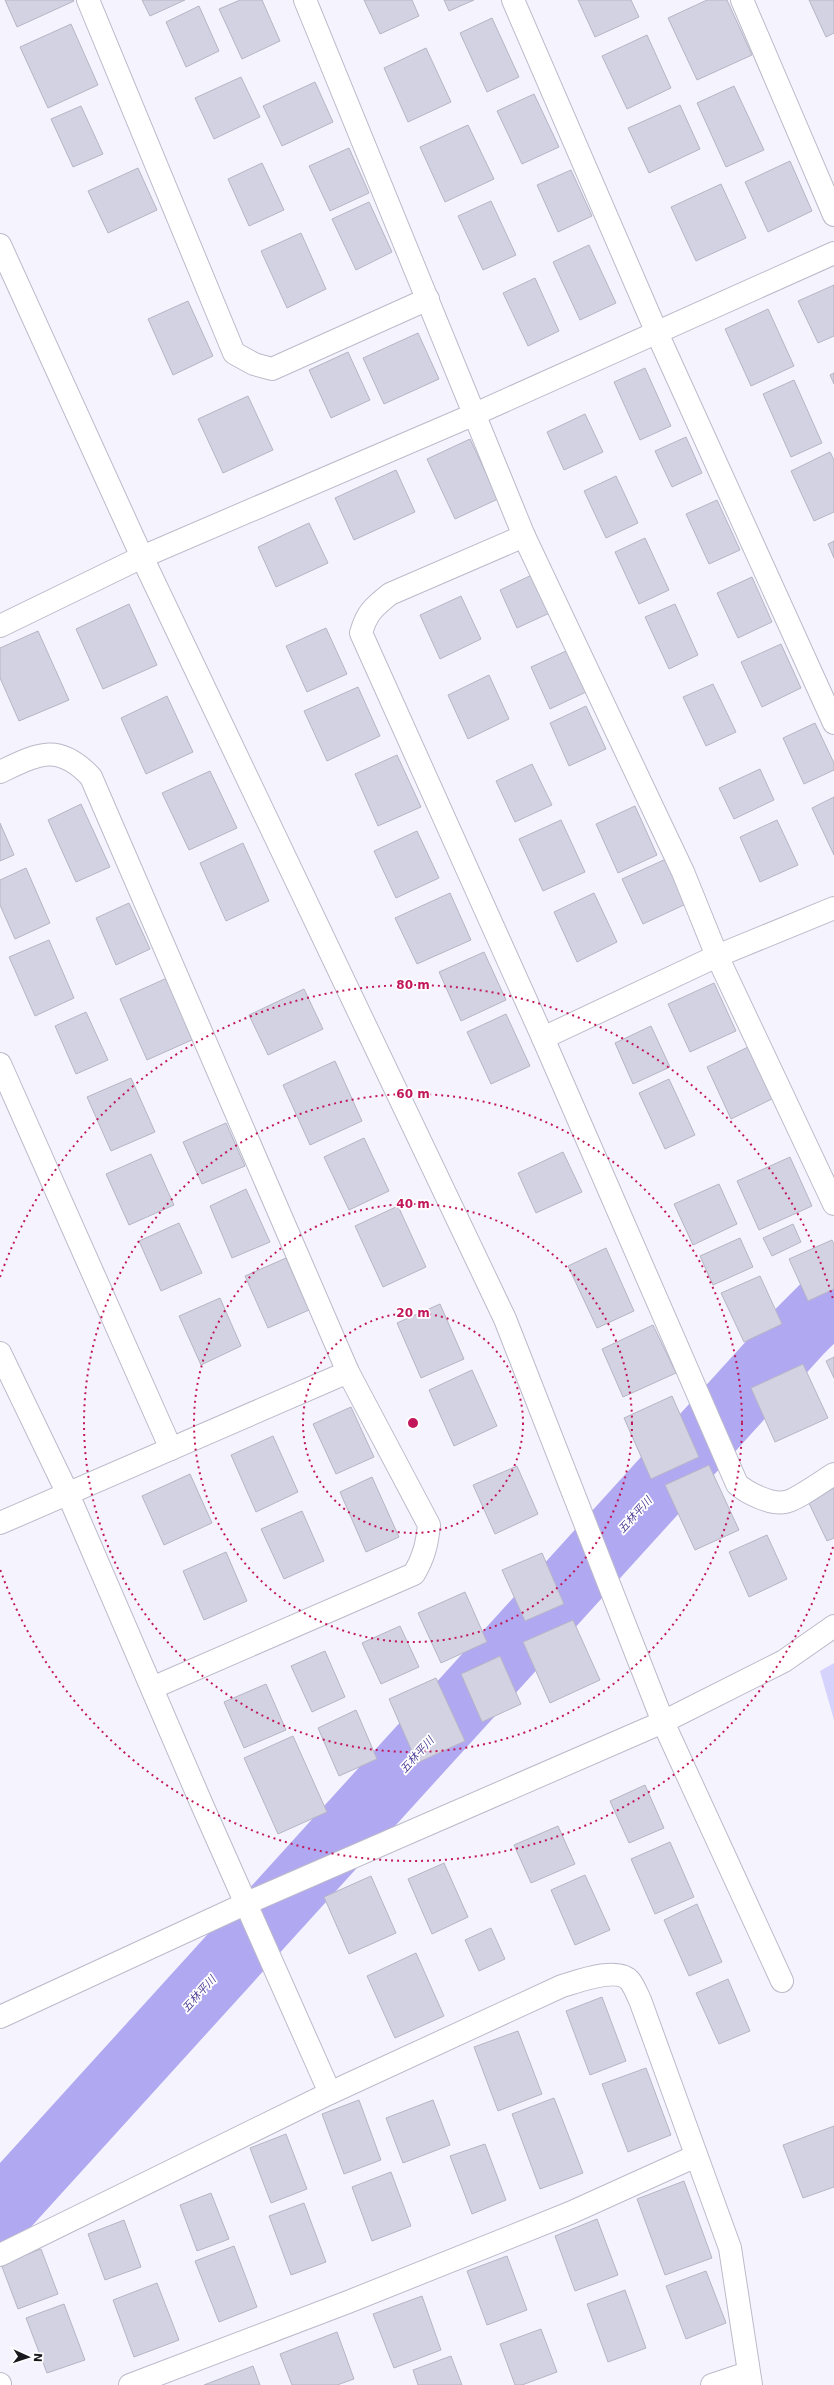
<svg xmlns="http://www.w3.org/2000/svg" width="834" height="2385" viewBox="0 0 834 2385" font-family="'DejaVu Sans','Noto Sans JP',sans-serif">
	<rect width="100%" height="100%" fill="#f5f4fe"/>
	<!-- green -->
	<polygon fill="#d5d2fc" points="834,1663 834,1720 820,1671"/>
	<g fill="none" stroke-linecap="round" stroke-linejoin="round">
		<!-- river -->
		<polyline stroke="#b0a9f1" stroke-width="66" points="0,2212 799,1332 834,1297"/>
	</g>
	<!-- building -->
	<g fill="#d3d2e2" stroke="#b6b5c5">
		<polygon points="5,0 73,0 74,1 17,27"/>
		<polygon points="142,0 185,0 150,16"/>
		<polygon points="240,0 262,0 280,41 242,59 219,9"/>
		<polygon points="364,0 412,0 419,16 380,34"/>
		<polygon points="444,0 474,0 449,11"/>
		<polygon points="578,0 631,0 639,17 595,37"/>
		<polygon points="707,0 727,0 752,55 697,80 668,18"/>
		<polygon points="809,0 834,0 834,33 826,37"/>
		<polygon points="199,6 219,51 186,67 166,22"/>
		<polygon points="492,18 519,77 487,92 460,33"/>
		<polygon points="71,24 98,85 48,108 20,47"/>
		<polygon points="647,35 671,88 627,109 602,56"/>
		<polygon points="426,48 451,102 408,122 384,68"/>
		<polygon points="241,77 260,117 214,139 195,98"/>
		<polygon points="315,82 333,122 282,146 263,106"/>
		<polygon points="734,86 764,150 726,167 697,103"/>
		<polygon points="534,94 559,147 522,164 497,111"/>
		<polygon points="680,105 700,149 649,173 628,128"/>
		<polygon points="81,106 103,154 73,167 51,119"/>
		<polygon points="468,125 494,179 445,202 420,147"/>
		<polygon points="349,148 369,193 330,211 309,166"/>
		<polygon points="790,161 812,211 768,232 745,182"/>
		<polygon points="262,163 284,210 249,226 228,179"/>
		<polygon points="138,168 157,210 108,233 88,191"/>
		<polygon points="571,170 592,216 558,232 537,185"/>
		<polygon points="721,184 746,238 696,261 671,207"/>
		<polygon points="491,201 516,255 483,270 458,216"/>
		<polygon points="369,202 392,252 356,270 332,219"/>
		<polygon points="301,233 326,289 287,308 261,251"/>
		<polygon points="589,245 616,303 580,320 553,262"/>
		<polygon points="535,278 559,331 528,346 503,293"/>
		<polygon points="834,285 834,336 818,343 798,301"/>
		<polygon points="188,301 213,356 173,375 148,319"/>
		<polygon points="768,309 794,366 751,386 725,329"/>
		<polygon points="418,333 439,379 384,404 363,358"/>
		<polygon points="348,352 370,400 331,418 309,370"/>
		<polygon points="645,368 671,426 640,440 614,382"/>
		<polygon points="834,373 834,384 830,375"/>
		<polygon points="794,380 822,443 791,457 763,394"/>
		<polygon points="248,396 273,450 223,473 198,419"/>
		<polygon points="585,414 603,452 564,470 547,432"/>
		<polygon points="686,437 702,473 672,487 655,451"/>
		<polygon points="470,439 498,499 455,519 427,459"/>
		<polygon points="830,452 834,460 834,512 814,521 791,471"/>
		<polygon points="396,470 415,512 354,540 335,498"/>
		<polygon points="616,476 638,523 606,538 584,491"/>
		<polygon points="717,500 740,550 709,564 686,514"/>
		<polygon points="309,523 328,563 276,587 258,547"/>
		<polygon points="645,538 669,590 639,604 615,552"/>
		<polygon points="834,541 834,558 828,544"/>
		<polygon points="536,573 554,611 517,628 500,590"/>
		<polygon points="752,577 772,622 738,638 717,593"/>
		<polygon points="461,596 481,639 440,659 420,615"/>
		<polygon points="129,604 157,665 103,689 76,629"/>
		<polygon points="675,604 698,655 669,669 645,617"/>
		<polygon points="326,628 347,674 307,692 286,646"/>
		<polygon points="38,631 69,700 19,721 0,678 0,648"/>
		<polygon points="781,644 801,688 762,707 741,662"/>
		<polygon points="566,651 586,692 550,709 531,667"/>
		<polygon points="489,675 509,719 468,739 448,695"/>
		<polygon points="713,684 736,732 706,746 683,697"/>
		<polygon points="358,687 380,736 327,761 304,711"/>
		<polygon points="167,696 193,752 146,774 121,718"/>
		<polygon points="586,706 606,749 569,766 550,723"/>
		<polygon points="815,723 834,763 834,770 804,784 783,738"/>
		<polygon points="397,755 421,807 378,826 355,774"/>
		<polygon points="532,764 552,805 515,822 496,781"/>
		<polygon points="760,769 774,800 734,819 719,788"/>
		<polygon points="210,771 237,828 189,850 162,793"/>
		<polygon points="834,797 834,855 812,808"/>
		<polygon points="81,804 110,867 76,882 48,820"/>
		<polygon points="635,806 657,855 618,873 596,824"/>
		<polygon points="561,820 585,872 543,891 519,839"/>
		<polygon points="777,820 798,865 760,882 740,837"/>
		<polygon points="0,823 14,855 0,861"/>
		<polygon points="417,831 439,878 396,898 374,851"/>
		<polygon points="243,843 269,901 226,921 200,863"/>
		<polygon points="666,859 686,904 643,924 622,879"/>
		<polygon points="26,868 50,923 15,939 0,905 0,880"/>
		<polygon points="450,893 471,940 417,964 395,918"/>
		<polygon points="594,893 617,942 577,962 554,912"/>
		<polygon points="129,903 150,949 116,965 96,918"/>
		<polygon points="49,940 74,998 35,1016 9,957"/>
		<polygon points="484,952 506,1000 461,1021 439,972"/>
		<polygon points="167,978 194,1039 147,1060 120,999"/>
		<polygon points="714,983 736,1031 690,1052 668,1004"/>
		<polygon points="304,989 323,1029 268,1055 249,1015"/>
		<polygon points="86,1012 108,1060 76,1074 55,1026"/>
		<polygon points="506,1014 530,1066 491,1084 467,1032"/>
		<polygon points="651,1026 670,1067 633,1084 615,1043"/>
		<polygon points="748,1047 772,1099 731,1119 707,1067"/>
		<polygon points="335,1061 362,1121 310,1145 283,1085"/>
		<polygon points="131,1078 155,1132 111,1151 87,1097"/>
		<polygon points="669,1079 695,1135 665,1149 639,1093"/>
		<polygon points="226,1123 245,1166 202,1184 183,1142"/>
		<polygon points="364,1138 389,1191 349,1210 324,1157"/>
		<polygon points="563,1152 582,1192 536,1213 518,1173"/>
		<polygon points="151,1154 174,1205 129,1225 106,1174"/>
		<polygon points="790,1157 812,1206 759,1230 737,1181"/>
		<polygon points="719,1184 737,1224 693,1245 674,1204"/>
		<polygon points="246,1189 270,1242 232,1258 210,1206"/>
		<polygon points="398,1206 426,1267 383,1287 355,1226"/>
		<polygon points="179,1223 202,1273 161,1291 139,1241"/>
		<polygon points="793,1224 801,1242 772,1256 763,1238"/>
		<polygon points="740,1238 753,1267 713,1285 700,1256"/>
		<polygon points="832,1240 834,1244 834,1289 808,1301 789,1259"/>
		<polygon points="606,1248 634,1311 597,1328 568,1266"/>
		<polygon points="286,1258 309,1310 268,1328 245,1276"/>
		<polygon points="760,1276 782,1324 744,1342 721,1293"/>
		<polygon points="220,1298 241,1346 201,1365 179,1316"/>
		<polygon points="440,1304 464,1359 421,1378 397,1323"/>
		<polygon points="653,1325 676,1373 623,1397 602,1349"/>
		<polygon points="834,1357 834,1378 826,1361"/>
		<polygon points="803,1364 828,1418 775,1442 751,1388"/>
		<polygon points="472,1370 497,1426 454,1446 429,1390"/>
		<polygon points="672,1396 699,1457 651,1479 624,1418"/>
		<polygon points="351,1407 374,1457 336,1474 313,1424"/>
		<polygon points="273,1436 298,1492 256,1512 231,1455"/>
		<polygon points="709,1465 739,1530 695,1550 665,1485"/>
		<polygon points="517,1466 538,1514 495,1534 473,1485"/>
		<polygon points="190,1474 212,1523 164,1545 142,1496"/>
		<polygon points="372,1477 399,1537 366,1552 340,1492"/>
		<polygon points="834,1482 834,1538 827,1541 805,1495"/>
		<polygon points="302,1511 324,1561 284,1579 261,1529"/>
		<polygon points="767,1535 787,1579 749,1597 729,1552"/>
		<polygon points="226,1552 247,1601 204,1620 183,1571"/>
		<polygon points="542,1553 564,1604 525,1621 502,1570"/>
		<polygon points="465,1592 487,1642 441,1663 418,1613"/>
		<polygon points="573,1620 600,1680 550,1703 523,1642"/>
		<polygon points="400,1626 419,1667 381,1684 362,1643"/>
		<polygon points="325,1651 345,1697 312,1712 291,1666"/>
		<polygon points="500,1656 521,1704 482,1722 461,1674"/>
		<polygon points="436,1678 465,1741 417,1763 389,1699"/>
		<polygon points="266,1684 286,1730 244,1748 224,1702"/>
		<polygon points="356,1710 377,1759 339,1776 318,1728"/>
		<polygon points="293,1736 327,1812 278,1834 244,1758"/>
		<polygon points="645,1785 664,1828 629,1843 610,1801"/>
		<polygon points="558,1826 575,1864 531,1883 514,1845"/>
		<polygon points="670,1842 694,1897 655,1914 631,1859"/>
		<polygon points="444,1863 468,1917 432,1934 408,1879"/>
		<polygon points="585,1875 610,1930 575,1945 551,1890"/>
		<polygon points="371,1876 396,1933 349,1954 324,1897"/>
		<polygon points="697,1904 722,1962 689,1976 664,1920"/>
		<polygon points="491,1928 505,1959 479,1971 465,1940"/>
		<polygon points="416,1953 444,2016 395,2038 367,1976"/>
		<polygon points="728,1979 750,2031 719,2044 696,1993"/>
		<polygon points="602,1997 626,2061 590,2075 566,2011"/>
		<polygon points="518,2031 542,2094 498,2111 474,2047"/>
		<polygon points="646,2068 671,2135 628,2152 602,2084"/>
		<polygon points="554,2098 583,2173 540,2189 512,2114"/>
		<polygon points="359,2100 381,2160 344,2174 322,2114"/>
		<polygon points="433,2100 450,2145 403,2163 386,2118"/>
		<polygon points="834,2126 834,2187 803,2198 783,2145"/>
		<polygon points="286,2134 307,2189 271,2203 250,2148"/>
		<polygon points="485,2144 506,2200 472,2214 450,2156"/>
		<polygon points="391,2172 411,2226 372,2241 352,2187"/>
		<polygon points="684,2181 712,2258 665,2275 637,2199"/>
		<polygon points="211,2193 229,2239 197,2251 180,2205"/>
		<polygon points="304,2203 326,2262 291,2275 269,2216"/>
		<polygon points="597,2219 618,2275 575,2291 555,2236"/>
		<polygon points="124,2220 141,2267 105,2280 88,2234"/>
		<polygon points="234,2246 257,2307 219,2322 195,2261"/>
		<polygon points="41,2249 58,2294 18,2309 1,2264"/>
		<polygon points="507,2256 527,2310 487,2325 467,2271"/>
		<polygon points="706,2271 726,2323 686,2339 666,2286"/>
		<polygon points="157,2283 179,2340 134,2357 113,2300"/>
		<polygon points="625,2290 646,2348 608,2362 587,2304"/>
		<polygon points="422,2296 441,2350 394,2368 373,2314"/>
		<polygon points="64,2304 85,2360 47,2373 26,2318"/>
		<polygon points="541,2329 557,2372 522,2385 515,2385 500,2344"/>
		<polygon points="337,2332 354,2379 337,2385 292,2385 280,2354"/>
		<polygon points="451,2356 462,2385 418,2385 413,2370"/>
		<polygon points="253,2366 260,2385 204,2385"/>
	</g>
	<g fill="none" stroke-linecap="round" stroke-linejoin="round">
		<!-- street casing -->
		<g stroke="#bbbaca" stroke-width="24">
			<g id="street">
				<polyline points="88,0 234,353 254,364 272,369 428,299"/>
				<polyline points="305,0 524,536 683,872 717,956 834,1204"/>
				<polyline points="513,0 657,333 834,723"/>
				<polyline points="742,0 834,215"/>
				<polyline points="0,245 142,557 475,414 834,253"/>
				<path d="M524 536 390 594C374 607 367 612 361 633L543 1038 737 1484C747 1493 771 1505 785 1502 795 1501 824 1480 834 1474"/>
				<path d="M0 772C38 754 58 742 91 777L348 1372 429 1525C427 1544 424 1557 414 1574L152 1688"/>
				<polyline points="543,1038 717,956 834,908"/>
				<polyline points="0,1064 171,1449"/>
				<polyline points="0,1353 68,1494 203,1807 330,2093"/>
				<polyline points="0,1523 348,1372"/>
				<polyline points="782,1981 663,1722 784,1661 834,1626"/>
				<path d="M0 2255 330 2093 562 1986C576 1982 618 1966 630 1981 634 1986 637 1994 640 2000L730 2248 751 2385"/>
				<polyline points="0,2384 0,2385"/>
				<polyline points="130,2385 348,2302 570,2213 696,2156"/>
				<polyline points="712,2385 748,2373"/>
			</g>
		</g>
		<!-- secondary casing -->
		<g stroke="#bbbaca" stroke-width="24">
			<polyline id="secondary" points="0,626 142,557 505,1319 663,1722 247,1903 0,2017"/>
		</g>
		<!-- street -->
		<use href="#street" stroke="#fff" stroke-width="22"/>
		<!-- secondary -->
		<use href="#secondary" stroke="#fff" stroke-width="22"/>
	</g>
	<!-- distance rings -->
	<g fill="none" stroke="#c2185b" stroke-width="2" stroke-dasharray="2 4">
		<circle cx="413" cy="1423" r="110"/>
		<circle cx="413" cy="1423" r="219"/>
		<circle cx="413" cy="1423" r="329"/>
		<path d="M833 1547A438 438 0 0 1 0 1569M0 1277A438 438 0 0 1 833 1299"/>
	</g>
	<g text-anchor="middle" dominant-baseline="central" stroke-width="3.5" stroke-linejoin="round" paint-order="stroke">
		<!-- water labels -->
		<g font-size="11" font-style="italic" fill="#524297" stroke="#fff">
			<text transform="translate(635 1515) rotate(-48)">五林平川</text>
			<text transform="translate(417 1755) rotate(-48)">五林平川</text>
			<text transform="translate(199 1994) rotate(-48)">五林平川</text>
		</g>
	</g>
	<circle cx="413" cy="1423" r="6" fill="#c2185b" stroke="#fff" stroke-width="2"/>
	<g font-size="12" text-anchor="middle" font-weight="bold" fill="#c2185b" stroke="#fff" stroke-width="3.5" stroke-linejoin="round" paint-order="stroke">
		<text x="413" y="989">80 m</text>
		<text x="413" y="1098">60 m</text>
		<text x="413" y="1208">40 m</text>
		<text x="413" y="1317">20 m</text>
	</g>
	<!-- north arrow -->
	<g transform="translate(28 2357) rotate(93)" stroke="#ffffff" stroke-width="3" paint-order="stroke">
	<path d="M0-3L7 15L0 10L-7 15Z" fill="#19181e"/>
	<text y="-6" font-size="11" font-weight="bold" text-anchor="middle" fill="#19181e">N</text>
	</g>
</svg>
